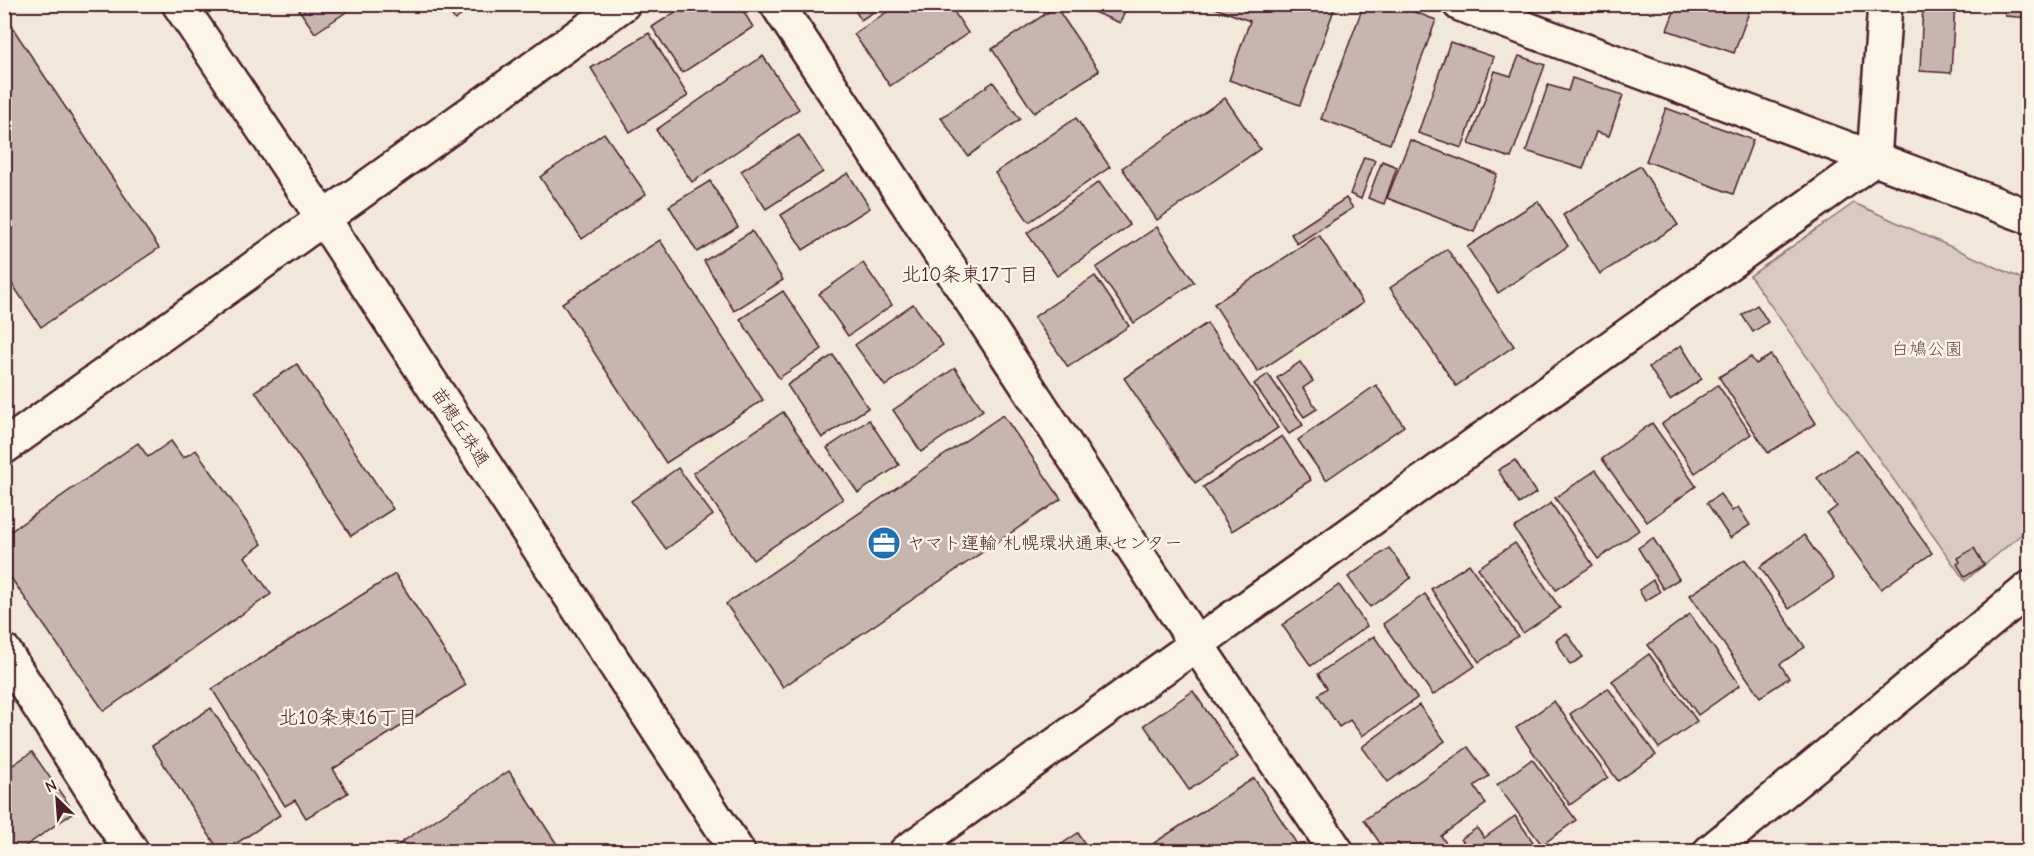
<svg xmlns="http://www.w3.org/2000/svg" width="2034" height="856" viewBox="0 0 2034 856" font-family="'Comic Neue','Klee One',sans-serif">
	<rect width="100%" height="100%" fill="#f1e8da"/>
	<filter id="ink" filterUnits="userSpaceOnUse"><feTurbulence type="fractalNoise" baseFrequency=".0167" numOctaves="2"/><feDisplacementMap in="SourceGraphic" scale="12" xChannelSelector="R" yChannelSelector="G"/><feConvolveMatrix kernelMatrix="1 2 1 2 8 2 1 2 1" color-interpolation-filters="sRGB"/></filter>
	<g filter="url(#ink)">
		<!-- green -->
		<polygon fill="#d8cac0" stroke="#917476" stroke-width="1.5" points="1854,203 2029,282 2029,528 1965,581 1750,276"/>
		<!-- building -->
		<g fill="#c7b6af" stroke="#4a1f2b" stroke-width="1.5">
			<polygon points="295,4 358,4 315,33"/>
			<polygon points="444,4 477,4 455,20"/>
			<polygon points="688,4 739,4 753,27 682,73 652,27"/>
			<polygon points="851,4 886,4 861,20"/>
			<polygon points="899,4 949,4 968,33 890,86 854,34"/>
			<polygon points="1074,4 1128,4 1120,23"/>
			<polygon points="1204,4 1336,4 1300,105 1229,80 1250,21"/>
			<polygon points="1364,4 1393,4 1436,20 1390,144 1321,119"/>
			<polygon points="1677,4 1752,4 1734,53 1667,30"/>
			<polygon points="1923,4 1955,4 1951,73 1920,71"/>
			<polygon points="2006,4 2030,4 2030,18 2005,16"/>
			<polygon points="1056,7 1099,71 1034,113 992,49"/>
			<polygon points="4,15 159,248 41,327 4,272"/>
			<polygon points="649,33 688,96 630,132 591,68"/>
			<polygon points="1450,42 1494,57 1462,148 1418,133"/>
			<polygon points="763,56 799,109 692,182 656,130"/>
			<polygon points="1519,56 1545,65 1511,158 1469,144 1495,71 1511,76"/>
			<polygon points="1572,78 1623,95 1609,136 1596,132 1583,169 1526,151 1548,85 1568,91"/>
			<polygon points="993,82 1020,119 968,156 941,118"/>
			<polygon points="1225,98 1260,149 1157,220 1122,168"/>
			<polygon points="1666,108 1753,140 1733,194 1646,161"/>
			<polygon points="1076,118 1110,167 1029,222 995,173"/>
			<polygon points="604,133 646,194 582,239 540,177"/>
			<polygon points="799,135 823,172 766,209 741,171"/>
			<polygon points="1410,140 1497,174 1474,232 1387,198"/>
			<polygon points="1364,157 1375,160 1361,199 1350,194"/>
			<polygon points="1382,161 1397,167 1384,204 1368,198"/>
			<polygon points="1640,166 1678,225 1600,274 1563,215"/>
			<polygon points="848,173 870,208 803,250 781,215"/>
			<polygon points="710,181 738,227 697,252 669,206"/>
			<polygon points="1099,182 1130,225 1057,276 1027,233"/>
			<polygon points="1346,198 1353,208 1297,244 1291,234"/>
			<polygon points="1538,201 1568,246 1498,293 1467,247"/>
			<polygon points="1157,227 1194,282 1134,323 1096,268"/>
			<polygon points="752,231 783,280 734,311 704,261"/>
			<polygon points="1319,235 1363,303 1258,372 1214,304"/>
			<polygon points="660,240 763,400 666,463 562,303"/>
			<polygon points="1447,249 1514,346 1456,386 1390,288"/>
			<polygon points="863,263 892,305 848,336 819,294"/>
			<polygon points="1095,276 1129,326 1068,367 1034,317"/>
			<polygon points="783,291 822,349 779,378 740,319"/>
			<polygon points="913,304 943,345 885,386 855,345"/>
			<polygon points="1757,305 1768,322 1753,332 1742,315"/>
			<polygon points="1207,323 1278,428 1195,483 1124,378"/>
			<polygon points="1681,345 1702,379 1670,400 1649,367"/>
			<polygon points="833,355 868,408 822,438 787,385"/>
			<polygon points="1771,355 1816,423 1768,453 1719,377 1751,357 1756,364"/>
			<polygon points="1300,362 1313,381 1303,388 1317,409 1304,417 1277,378"/>
			<polygon points="297,364 393,509 351,536 255,391"/>
			<polygon points="955,368 983,410 921,452 893,410"/>
			<polygon points="1268,374 1303,425 1289,434 1254,384"/>
			<polygon points="1376,385 1404,426 1326,480 1298,440"/>
			<polygon points="1718,385 1751,434 1695,473 1662,424"/>
			<polygon points="783,412 843,499 753,560 693,473"/>
			<polygon points="1003,415 1061,499 783,687 726,604"/>
			<polygon points="869,420 899,465 858,493 827,448"/>
			<polygon points="1652,423 1696,486 1647,522 1602,459"/>
			<polygon points="1282,436 1311,480 1232,531 1203,487"/>
			<polygon points="171,441 183,458 196,450 262,544 245,557 271,594 104,711 4,568 4,536 138,443 148,457"/>
			<polygon points="1857,450 1932,553 1881,589 1827,514 1837,506 1817,478"/>
			<polygon points="1515,460 1536,493 1519,504 1498,470"/>
			<polygon points="678,468 713,515 666,549 631,501"/>
			<polygon points="1596,470 1639,530 1598,559 1555,498"/>
			<polygon points="1720,494 1732,511 1738,507 1750,525 1730,538 1707,503"/>
			<polygon points="1551,503 1593,565 1556,590 1514,528"/>
			<polygon points="1804,535 1834,578 1789,609 1760,567"/>
			<polygon points="1653,538 1679,579 1663,589 1638,548"/>
			<polygon points="1515,543 1560,608 1523,633 1478,568"/>
			<polygon points="1389,548 1411,578 1370,607 1348,577"/>
			<polygon points="1974,548 1984,565 1965,577 1957,564 1960,562 1958,558"/>
			<polygon points="1745,559 1805,647 1780,664 1789,678 1760,697 1690,595"/>
			<polygon points="1469,564 1518,636 1479,662 1431,589"/>
			<polygon points="395,574 466,685 333,769 348,793 306,818 295,800 285,806 212,689"/>
			<polygon points="1653,580 1660,592 1645,601 1639,590"/>
			<polygon points="1339,585 1367,626 1311,666 1282,625"/>
			<polygon points="1425,594 1475,666 1433,695 1383,624"/>
			<polygon points="1690,614 1740,685 1698,715 1648,645"/>
			<polygon points="1567,633 1583,657 1570,665 1556,640"/>
			<polygon points="1374,636 1417,698 1362,736 1350,720 1339,727 1318,695 1327,688 1318,674"/>
			<polygon points="1649,654 1697,721 1659,748 1612,681"/>
			<polygon points="1608,688 1656,755 1618,781 1570,714"/>
			<polygon points="1193,691 1238,757 1189,790 1144,725"/>
			<polygon points="1554,701 1608,777 1570,805 1516,728"/>
			<polygon points="1419,705 1445,741 1388,782 1362,747"/>
			<polygon points="211,708 280,815 223,852 220,852 152,746"/>
			<polygon points="1468,747 1489,776 1474,786 1486,804 1441,836 1452,852 1431,852 1428,847 1421,852 1404,852 1398,843 1386,852 1364,820"/>
			<polygon points="32,752 74,812 17,852 4,852 4,771"/>
			<polygon points="1532,759 1576,820 1542,845 1497,785"/>
			<polygon points="509,771 562,852 387,852"/>
			<polygon points="1254,778 1302,852 1160,852 1154,843"/>
			<polygon points="1515,816 1540,852 1467,852 1469,850 1461,839 1477,828 1484,838"/>
			<polygon points="1078,833 1090,852 1050,852"/>
			<polygon points="1142,845 1146,852 1132,852"/>
		</g>
		<g fill="none" stroke-linecap="round" stroke-linejoin="round">
			<!-- street casing -->
			<g stroke="#4a1f2b" stroke-width="38">
				<g id="street">
					<polyline points="777,4 1197,645 1337,852"/>
					<polyline points="1460,4 2030,217"/>
					<polyline points="4,651 132,852"/>
					<polyline points="906,852 1874,159 1885,4"/>
					<polyline points="1710,852 2030,588"/>
				</g>
			</g>
			<!-- secondary casing -->
			<g stroke="#4a1f2b" stroke-width="38">
				<g id="secondary">
					<polyline points="179,4 323,218 738,852"/>
					<polyline points="4,447 623,4"/>
				</g>
			</g>
			<!-- street -->
			<use href="#street" stroke="#fcf5e5" stroke-width="33"/>
			<!-- secondary -->
			<use href="#secondary" stroke="#fcf5e5" stroke-width="33"/>
		</g>
	</g>
	<!-- icons -->
	<defs>
		<g id="office-disc" transform="scale(1.725)"><circle r="9.5" fill="#1f6fb2" stroke="#fcf5e5"/><path d="M-6-3h4V-5.5h4V-3h4V5H-6ZM-1-4.5V-3h2v-1.5ZM-6 0V1H6V0Z" fill="#fff"/></g>
	</defs>
	<g fill-rule="evenodd">
		<use href="#office-disc" x="884" y="543"/>
	</g>
	<g text-anchor="middle" dominant-baseline="central" stroke-width="5" stroke-linejoin="round" paint-order="stroke">
		<!-- park labels -->
		<g font-size="18" fill="#6e4a50" stroke="#fcf5e5">
			<text x="1927" y="349">白鳩公園</text>
		</g>
		<!-- street labels -->
		<g font-size="18" fill="#4a1f2b" stroke="#fcf5e5">
			<text transform="translate(460 427) rotate(57)">苗穂丘珠通</text>
		</g>
		<!-- poi labels -->
		<g font-size="18" fill="#4a1f2b" stroke="#fcf5e5" text-anchor="start">
			<text x="907" y="543">ヤマト運輸 札幌環状通東センター</text>
		</g>
		<!-- neighbourhood labels -->
		<g font-size="20" fill="#4a1f2b" stroke="#fcf5e5">
			<text x="970" y="274">北10条東17丁目</text>
			<text x="348" y="717">北10条東16丁目</text>
		</g>
	</g>
	<!-- margin -->
	<rect width="2034" height="856" fill="none" stroke="#fcf5e5" stroke-width="24"/>
	<rect x="12" y="12" width="2010" height="832" fill="none" stroke="#4a1f2b" stroke-width="2" filter="url(#ink)"/>
	<!-- north arrow -->
	<g transform="translate(57 799) rotate(335)" stroke="#fcf5e5" stroke-width="4.5" paint-order="stroke">
	<path d="M0-4.5L10 22L0 15L-10 22Z" fill="#4a1f2b"/>
	<text y="-9" font-size="16" font-weight="bold" text-anchor="middle" fill="#4a1f2b">N</text>
	</g>
</svg>
